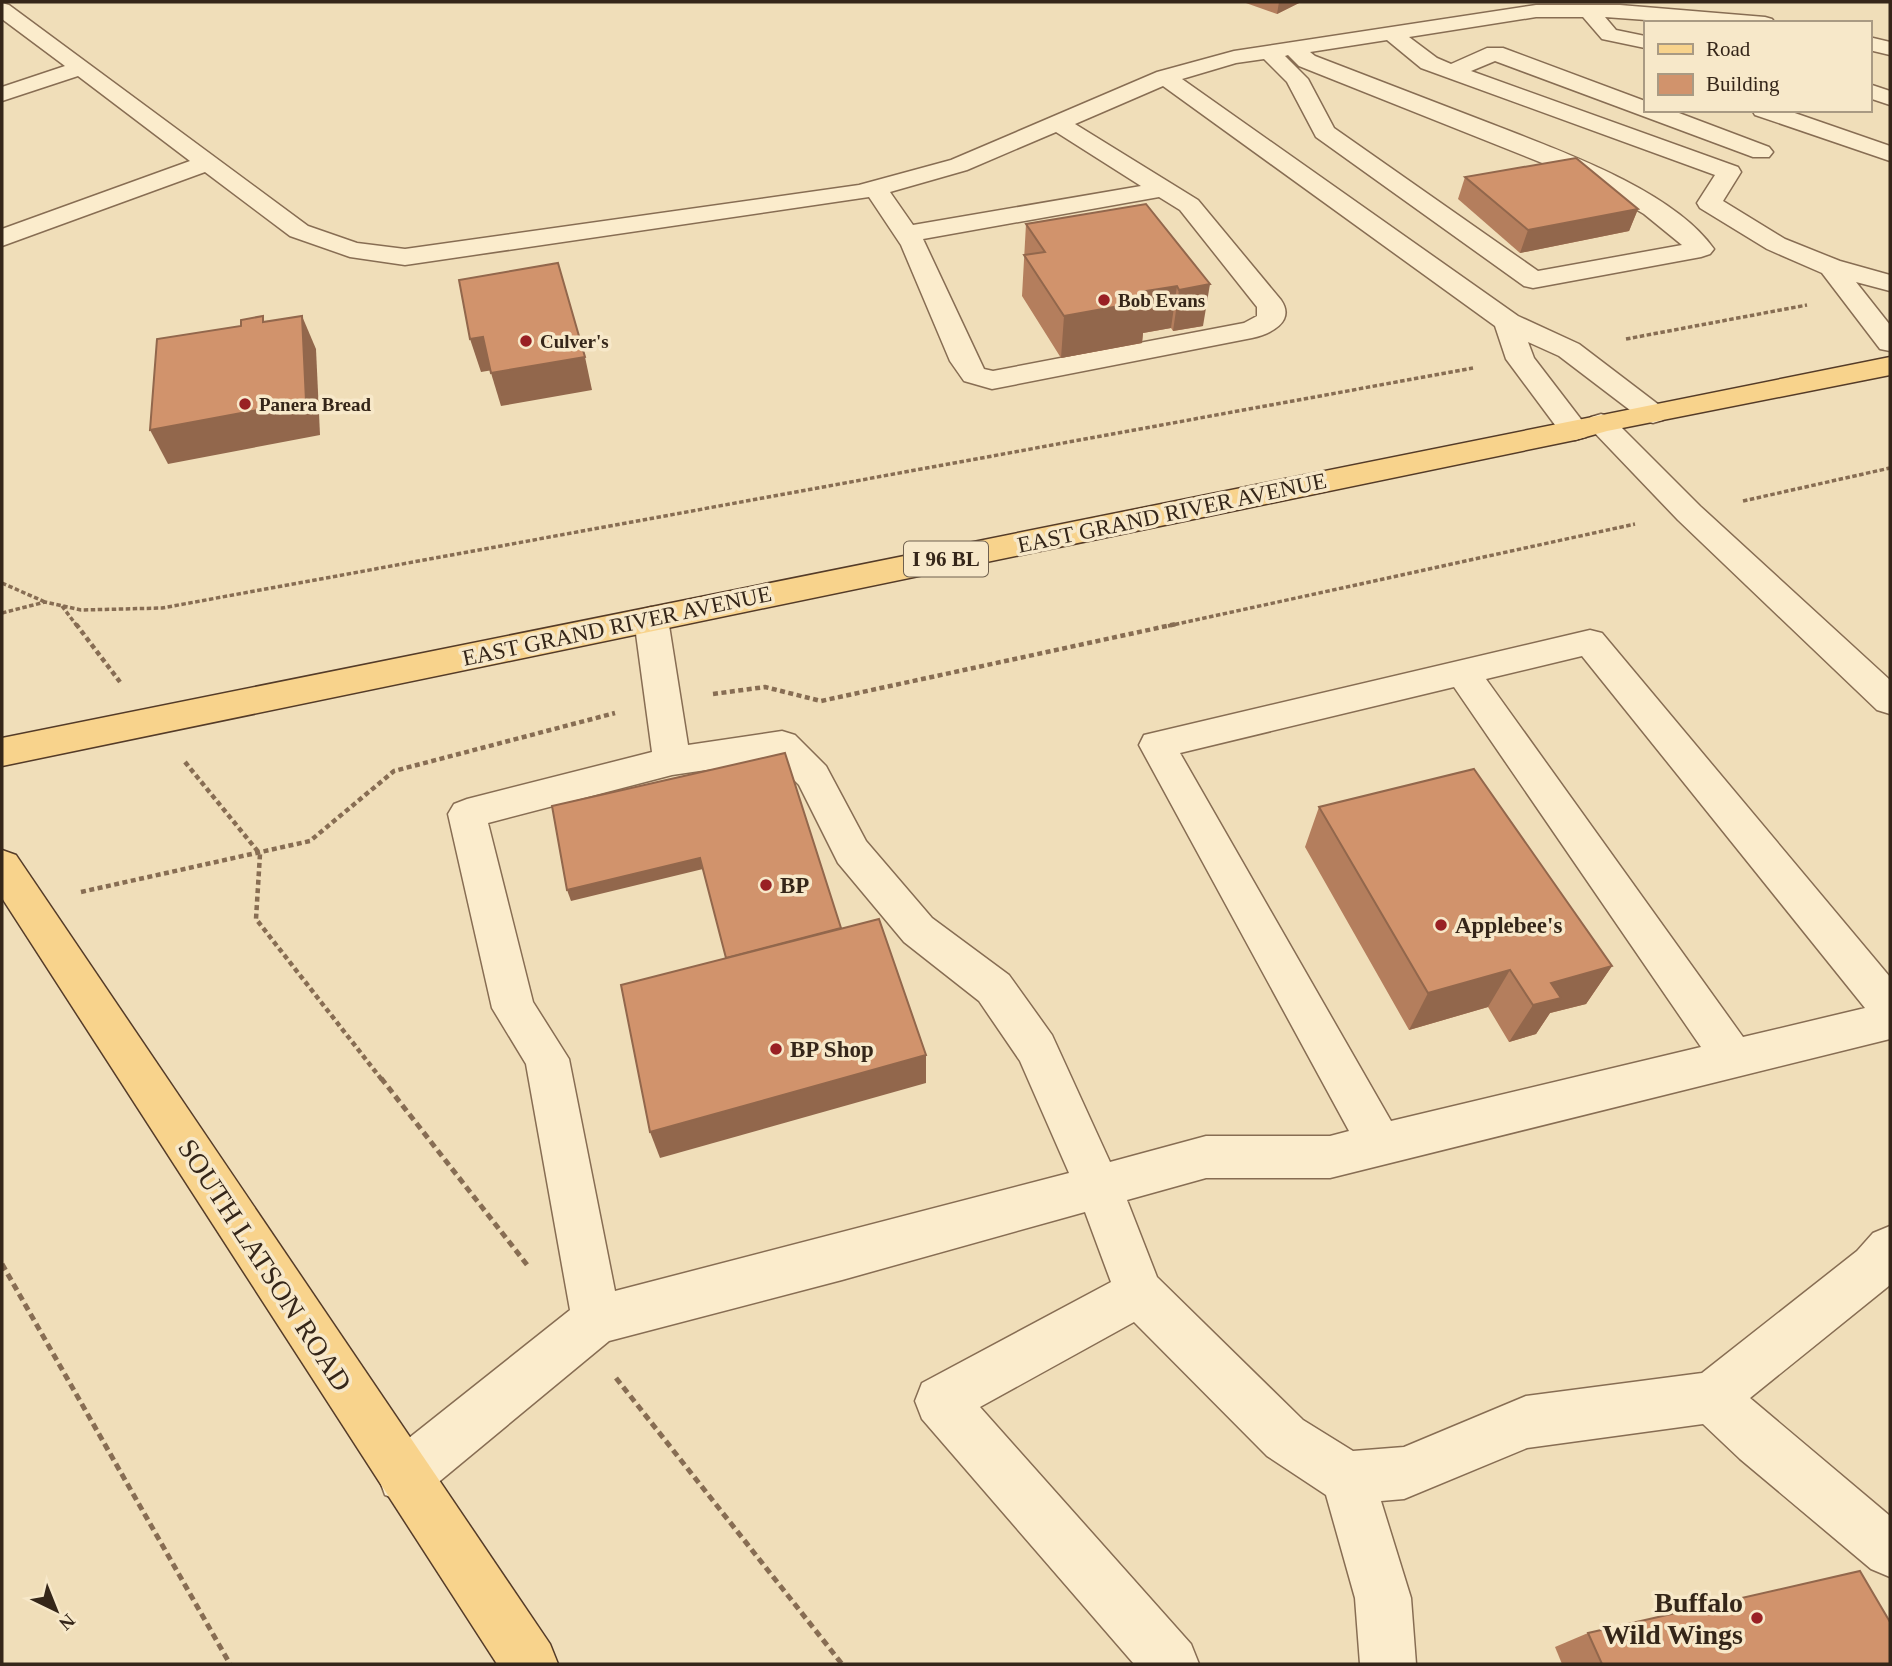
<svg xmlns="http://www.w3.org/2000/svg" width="1892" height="1666" viewBox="0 0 1892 1666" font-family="'Times New Roman',serif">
	<rect width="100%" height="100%" fill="#f0deb9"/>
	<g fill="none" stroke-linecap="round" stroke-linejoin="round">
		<!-- minor casing -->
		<g stroke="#876d53" stroke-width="3">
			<g id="minor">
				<path d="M2 3 9 5 308 226 357 243 405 249 859 185 951 160 1157 72 1234 51 1536 5H1620L1765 17 1772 19 1775 23H1687L1605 17 1616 30 1645 36V48L1602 39 1583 17H1536L1409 37 1437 58 1451 64 1487 48H1503L1645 101V110H1671L1769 147 1773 152 1769 157H1753L1495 61 1471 71 1738 167 1741 172 1723 201 1785 239 1840 261 1890 275V291L1856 282 1890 325V351L1880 349 1822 273 1767 249 1700 208 1697 203 1715 175 1421 68 1387 40 1310 52 1315 56C1373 78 1431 101 1489 123 1555 149 1672 189 1714 249L1710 254 1701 257 1533 288 1524 286 1316 137 1287 82 1264 59 1236 63 1182 79 1518 316 1579 344 1663 408 1668 414 1663 420 1653 423 1643 420 1559 356 1528 342 1534 358 1590 431 1586 437 1575 440 1564 437 1506 359 1495 326 1163 86 1075 124 1198 200 1281 300C1296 322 1270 334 1252 338L992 389 964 381 950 361 901 245 869 197 405 265 350 257 290 236 205 172 2 246V229L190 161 78 76 2 101V87L65 66 2 19ZM1288 55 1299 66 1590 182 1644 214 1682 245 1538 271 1334 128 1308 79 1285 56ZM1056 132 1141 186 913 225 890 192 967 170ZM1159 197 1180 210 1257 307V316L1244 323 993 371 984 369 923 239Z"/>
				<polygon points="1869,37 1890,42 1890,55 1869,50"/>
				<polygon points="1869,84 1890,91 1890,105 1869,98"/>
				<polygon points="1752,110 1786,110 1890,146 1890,161 1755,115"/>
				<polygon points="1601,414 1611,417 1700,506 1890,680 1890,714 1877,710 1678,520 1591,429 1586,423 1591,417"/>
				<path d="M651 607 663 611 668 619 688 745 782 731 795 735 826 766 866 841 932 918 1009 975 1052 1035 1110 1162 1206 1136H1330L1349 1131 1139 745 1144 735 1590 630 1602 633 1890 977V1039L1330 1178H1206L1127 1200 1157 1277 1303 1420 1353 1451 1404 1447 1526 1396 1702 1373 1857 1251 1873 1233 1890 1226V1285L1750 1398 1890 1516V1577L1871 1569 1740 1459 1703 1424 1527 1448 1404 1499 1381 1501 1411 1598 1416 1664H1360L1355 1598 1326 1495 1267 1456 1134 1322 980 1407 1191 1644 1199 1664H1134L922 1419 915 1401 922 1383 1111 1282 1085 1212 842 1280 609 1341 423 1495 404 1502 385 1495 378 1476 385 1457 570 1310 526 1064 492 1008 448 814 454 804 467 799 652 752 634 619 639 611ZM1582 656 1865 1008 1743 1037 1486 679ZM1454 687 1701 1047 1391 1121 1180 753ZM774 760 799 785 838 863 904 942 979 1001 1020 1061 1069 1173 615 1291 569 1059 533 1002 488 823 672 775Z"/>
			</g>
		</g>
		<!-- major casing -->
		<g stroke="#543b28" stroke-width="3">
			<g id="major">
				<polygon points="1890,357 1890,375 1607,431 1575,440 2,766 2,738"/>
				<polygon points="2,850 16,855 550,1644 558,1664 497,1664 2,898"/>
			</g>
		</g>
		<!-- path-far2 -->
		<g stroke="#876d53" stroke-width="3.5" stroke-dasharray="4.5 2.5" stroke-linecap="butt">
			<polyline points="1626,339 1807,305"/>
			<polyline points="1743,501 1890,468"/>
			<polyline points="2,583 45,602"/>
			<polyline points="62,606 77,626"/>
			<polyline points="2,613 45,602 81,610 162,608 1473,368"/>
			<polyline points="1168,626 1635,524"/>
		</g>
		<!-- path-far1 -->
		<g stroke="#876d53" stroke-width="4.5" stroke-dasharray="5 3.5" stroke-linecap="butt">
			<polyline points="76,624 120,682"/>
			<polyline points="713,694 765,687 821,701 1176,624"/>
			<polyline points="185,762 260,854 256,919 382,1080"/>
			<polyline points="81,892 310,841 394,771 615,713"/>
		</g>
		<!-- path -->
		<g stroke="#876d53" stroke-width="5" stroke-dasharray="7 4.5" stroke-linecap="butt">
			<polyline points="381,1078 528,1266"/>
			<polyline points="2,1264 230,1664"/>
			<polyline points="616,1378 842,1664"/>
		</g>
		<!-- minor -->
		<use href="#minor" fill="#fbeccc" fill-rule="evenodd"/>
		<!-- major -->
		<use href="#major" fill="#f8d38c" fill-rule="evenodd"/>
	</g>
	<!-- wall -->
	<g fill="#b47e5d">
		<polygon points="1243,2 1301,2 1277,14"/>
		<polygon points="1465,177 1638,209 1629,231 1520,253 1458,199"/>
		<polygon points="1146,204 1203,326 1173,331 1171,328 1143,333 1142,343 1061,358 1022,296 1026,224"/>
		<polygon points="1319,807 1612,966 1586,1004 1550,1013 1536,1034 1509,1042 1488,1007 1409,1030 1305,847"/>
		<polygon points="1588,1633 1890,1664 1562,1664 1555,1647"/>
	</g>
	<!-- shaded-wall -->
	<g fill="#92674c">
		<polygon points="1279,2 1301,2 1277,14"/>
		<polygon points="1638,209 1629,231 1520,253 1528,230"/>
		<polygon points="1210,284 1203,326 1173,331 1179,290"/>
		<polygon points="1177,286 1171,328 1143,333 1142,343 1061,358 1064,316 1140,292"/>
		<polygon points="302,316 316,349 320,435 168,464 150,430"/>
		<polygon points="483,337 493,370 481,372 470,339"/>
		<polygon points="585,357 592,390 501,406 491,373"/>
		<polygon points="700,858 703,869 571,901 567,890"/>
		<polygon points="1612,966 1586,1004 1550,1013 1536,1034 1509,1042 1533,1005 1551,983"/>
		<polygon points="1510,970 1488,1007 1409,1030 1428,993"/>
		<polygon points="926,1055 926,1083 660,1158 650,1132"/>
	</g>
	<!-- building -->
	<g fill="#d1936c" stroke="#92674c" stroke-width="2">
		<polygon points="1576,158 1638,209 1528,230 1465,177"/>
		<polygon points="1146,204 1210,284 1179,290 1177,286 1140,292 1147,301 1064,316 1024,255 1045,252 1026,224"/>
		<polygon points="558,263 585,357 491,373 483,337 470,339 459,280"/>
		<polygon points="263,316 263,322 302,316 306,401 150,430 157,339 241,326 241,320"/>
		<polygon points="785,753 841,928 726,958 700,858 567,890 552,806"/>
		<polygon points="1474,769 1612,966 1551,983 1561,998 1533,1005 1510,970 1428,993 1319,807"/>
		<polygon points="879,919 926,1055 650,1132 621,985"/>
		<polygon points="1860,1571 1890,1622 1890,1664 1602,1664 1588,1633"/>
	</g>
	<!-- markers -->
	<g fill="#992024" stroke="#f7e8c9" stroke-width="2.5">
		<circle cx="1104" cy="300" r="7"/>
		<circle cx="526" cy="341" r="7"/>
		<circle cx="245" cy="404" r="7"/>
		<circle cx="766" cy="885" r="7"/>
		<circle cx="1441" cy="925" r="7"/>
		<circle cx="776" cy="1049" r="7"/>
		<circle cx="1757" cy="1618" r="7"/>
	</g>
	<g text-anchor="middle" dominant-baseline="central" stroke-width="7" stroke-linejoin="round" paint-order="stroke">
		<!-- far-poi labels -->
		<g font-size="19" font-weight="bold" fill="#352619" stroke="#f7e8c9" text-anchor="start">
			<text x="1118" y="300">Bob Evans</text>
			<text x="540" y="341">Culver's</text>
			<text x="259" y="404">Panera Bread</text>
		</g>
		<!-- shield labels -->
		<rect fill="#f7e8c9" stroke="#6f604e" stroke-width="2" x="904" y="541.5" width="84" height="35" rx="5"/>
		<g font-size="21" font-weight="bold" fill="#352619">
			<text x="946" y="559">I 96 BL</text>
		</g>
		<!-- street labels -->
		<g font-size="23" fill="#352619" stroke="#f7e8c9">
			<text transform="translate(1172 513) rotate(-12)">EAST GRAND RIVER AVENUE</text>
			<text transform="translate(617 626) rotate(-12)">EAST GRAND RIVER AVENUE</text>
		</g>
		<!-- poi labels -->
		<g font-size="23" font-weight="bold" fill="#352619" stroke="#f7e8c9" text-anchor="start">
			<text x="780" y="885">BP</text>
			<text x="1455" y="925">Applebee's</text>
			<text x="790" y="1049">BP Shop</text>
		</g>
		<!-- near-street labels -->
		<g font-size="28" fill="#352619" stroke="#f7e8c9">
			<text transform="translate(265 1265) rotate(57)">SOUTH LATSON ROAD</text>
		</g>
		<!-- near-poi labels -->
		<g font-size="28" font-weight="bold" fill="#352619" stroke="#f7e8c9" text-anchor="end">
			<text x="1743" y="1602">Buffalo<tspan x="1743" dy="32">Wild Wings</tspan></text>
		</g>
	</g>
	<!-- border -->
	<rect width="1892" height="1666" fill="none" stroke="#352619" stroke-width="7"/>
	<!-- legend -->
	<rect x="1644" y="21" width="228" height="91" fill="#f7e8c9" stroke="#a99a83" stroke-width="2"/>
	<rect x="1658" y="44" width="35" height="10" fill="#f8d38c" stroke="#a99a83" stroke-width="2"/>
	<text x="1706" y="56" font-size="21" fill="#352619">Road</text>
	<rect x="1658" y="74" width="35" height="21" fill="#d1936c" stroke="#a99a83" stroke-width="2"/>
	<text x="1706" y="91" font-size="21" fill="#352619">Building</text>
	<!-- north arrow -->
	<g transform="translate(56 1610) rotate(137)" stroke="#f7e8c9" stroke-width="5" paint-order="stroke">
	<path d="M0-5L12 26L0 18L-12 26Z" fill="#352619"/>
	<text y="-10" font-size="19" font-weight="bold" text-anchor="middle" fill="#352619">N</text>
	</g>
</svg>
